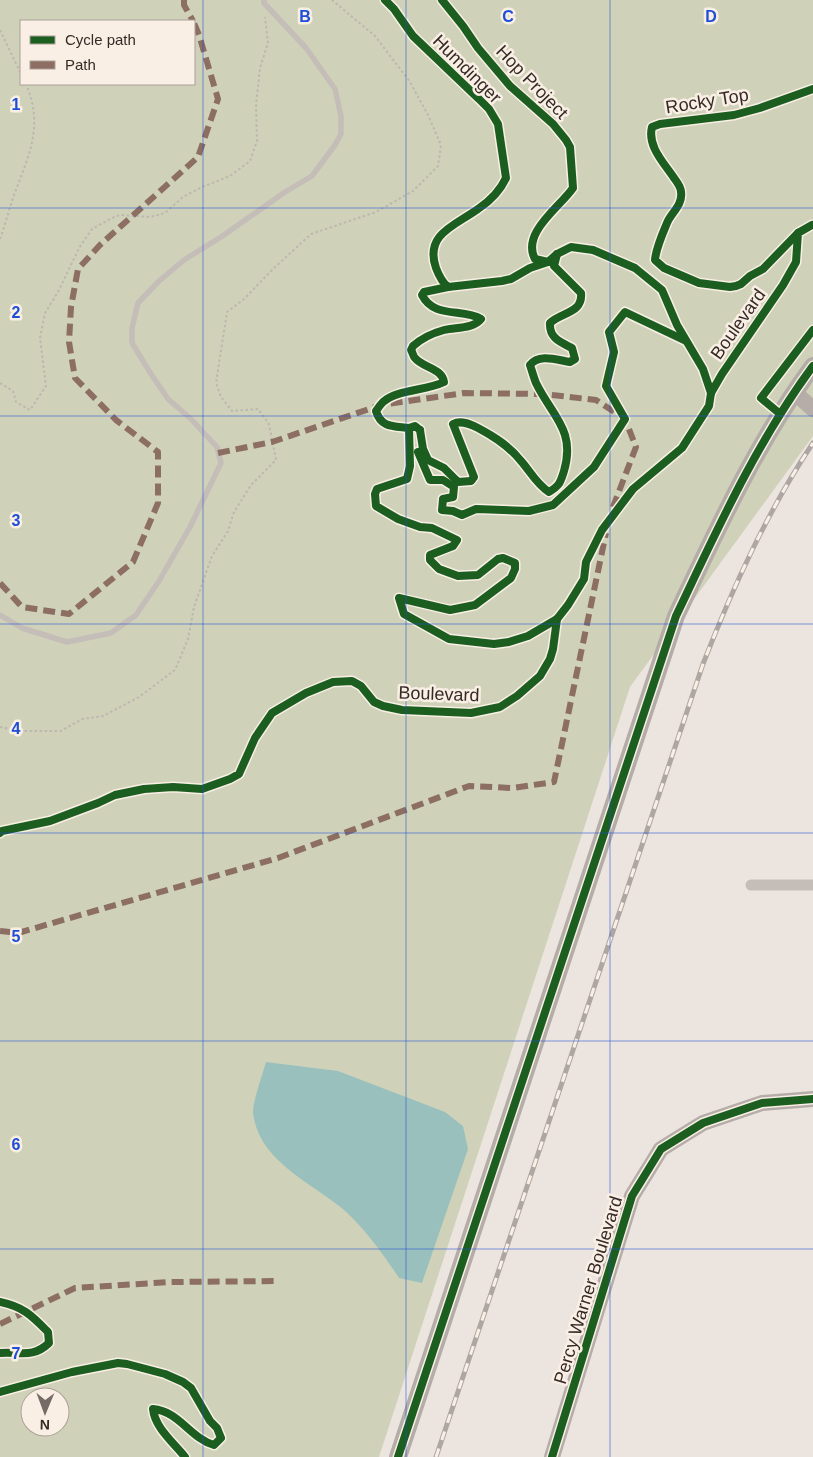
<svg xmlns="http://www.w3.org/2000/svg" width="813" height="1457" viewBox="0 0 813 1457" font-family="Helvetica,sans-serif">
	<rect width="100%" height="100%" fill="#ece5df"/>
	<!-- green -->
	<path fill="#cfd2b8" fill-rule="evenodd" d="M0 0H813V436L630 687 379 1457H0ZM21 21H194V84H21ZM30 1397H60V1427H30Z"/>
	<!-- water -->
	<path fill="#9ac0bd" d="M266 1062 338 1071 445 1112 463 1126 468 1149 422 1283 399 1278C384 1255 365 1229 344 1210 311 1182 259 1162 253 1113 252 1104 263 1073 266 1062Z"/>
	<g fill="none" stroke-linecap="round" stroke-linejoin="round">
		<!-- path -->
		<g stroke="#beb6b1" stroke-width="2" stroke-dasharray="2.5 2.5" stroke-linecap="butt">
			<polyline points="0,30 21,74"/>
			<path d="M0 239C5 225 9 210 14 195 29 155 44 126 26 84"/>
			<polyline points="0,383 13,391 16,402 30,410 46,386 40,338 45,313 58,292 79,248 92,229 112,218 120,215 150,217 165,213 183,197 202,187 230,176 250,161 257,141 256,105 260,68 268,43 265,17"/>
			<polyline points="0,727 19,731 61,731 82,719 103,716 139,697 175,670 188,639 194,607 212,556 228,531 234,512 251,485 276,460 269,424 258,409 232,411 221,397 216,383 227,312 244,299 273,269 311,234 376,212 413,191 438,166 441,145 428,115 410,82 375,36 332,0"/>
		</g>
		<!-- lane -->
		<polyline stroke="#c5bdb8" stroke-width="5.5" points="0,615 22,628 67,642 111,633 136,615 159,581 190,527 221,463 217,447 190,418 168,399 151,374 132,343 132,328 138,303 159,281 184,260 221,237 285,192 312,176 335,145 341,134 341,116 335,89 306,48 264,3 264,0"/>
		<!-- street -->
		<polyline stroke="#c5bdb8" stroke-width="11" points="751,885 813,885"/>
		<!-- secondary -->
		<g stroke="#b6ada9" stroke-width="16">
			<polyline points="794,392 813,409"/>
			<polyline points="552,1457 632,1196 661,1149 703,1123 762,1103 813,1099"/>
		</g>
		<!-- primary -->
		<path stroke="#b4aca7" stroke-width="18" d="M398 1457 676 616C717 530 756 443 813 366"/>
		<!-- rail casing -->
		<g stroke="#ada6a2" stroke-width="5">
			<path id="rail" d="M436 1457 703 664C733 587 767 512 813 443"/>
		</g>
		<!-- rail -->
		<use href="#rail" stroke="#faefe5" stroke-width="3" stroke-dasharray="9" stroke-linecap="butt"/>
		<!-- quiet -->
		<g stroke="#8d6e63" stroke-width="6" stroke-dasharray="12 6" stroke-linecap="butt">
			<polyline points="184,0 184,5 193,21"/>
			<polyline points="218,453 272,442 381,405 464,393 543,394 596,400 625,419 636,447 613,507"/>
			<polyline points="0,583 22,607 69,614 133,562 158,503 158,452 116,420 75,378 69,342 71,307 78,269 100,245 198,157 218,99 199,35 194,23"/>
			<polyline points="0,931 18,933 278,858 469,786 512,788 554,782 606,533"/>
			<polyline points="0,1324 75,1288 170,1282 279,1281"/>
		</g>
		<!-- cycleway casing -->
		<g stroke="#faefe5" stroke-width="11">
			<g id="cycleway">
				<path d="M385 0 394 9 413 36 479 99 489 109 498 124 506 178C500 191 490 201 478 209 456 225 424 234 436 268 439 276 442 282 448 287L502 281 511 279 530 268 548 262 557 254 571 247 593 250 635 268 662 290 677 325 703 369 711 393"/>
				<path d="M442 0 463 26 478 48 510 86 553 124 566 140 570 147 573 188C560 207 521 233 535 259L548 262"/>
				<path d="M798 233 763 269 750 276 741 284 736 286 730 287 699 283 664 268 655 260C656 248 662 235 667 223 671 213 683 205 681 192 681 187 677 182 674 178 664 163 647 146 652 127L660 124 734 115 760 108 813 89"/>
				<polyline points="779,413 761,398 813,330"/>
				<path d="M409 428C394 426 381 428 376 411 378 408 381 404 383 402 398 389 426 391 444 382 442 368 423 368 415 358 413 356 413 353 411 350L413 346C422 338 433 333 444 330 456 327 473 329 481 319 463 308 434 319 422 295L424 292 448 287"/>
				<polyline points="420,430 415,426 409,428 410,466 407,479 377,489 375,494 376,506 398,519 420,527 432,528 457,540 453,546 430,555 430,560 439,569 458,576 478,575 498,559 503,558 515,563 515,569 511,578 475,605 450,610 399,598 404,614 449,639 494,644 509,642 528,636 557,619"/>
				<path d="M420 430 423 449 428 460 444 468 458 482 471 481 474 477 453 424C461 420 470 424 478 428 495 437 509 446 521 461 530 471 537 485 549 492 560 485 560 483 564 471 576 430 552 416 536 383 534 378 532 371 530 365 539 353 557 360 570 362L575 359 572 348C560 342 549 338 550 323 562 312 583 313 581 293L554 266 557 254"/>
				<polyline points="418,452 430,480 443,480 454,487 453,497 443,499 442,510 453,511 462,515 476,509 529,511 553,505 594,467 625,419 606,386 614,352 609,332 625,312 686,341"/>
				<polyline points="0,833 2,831 50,821 98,803 115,795 144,789 173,787 202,789 230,779 239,774 255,738 272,713 306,693 333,682 352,681 361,686 374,702 383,706 402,710 471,713 500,707 517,696 540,676 550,659 553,649 557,619 568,605 584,579 586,562 602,530 633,489 682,448 709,406 711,393 722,374 783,285 796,262 798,233 812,225"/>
				<path d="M0 1302C24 1307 32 1316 48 1332L49 1343C32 1359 20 1351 0 1353"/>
				<path d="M0 1392 72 1372 118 1363 127 1364 165 1374 183 1382 191 1388 210 1421 217 1428 221 1438 214 1445C190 1438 179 1411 153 1409 155 1428 173 1442 185 1457"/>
				<path d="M398 1457 676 616C717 530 756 443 813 366"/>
				<polyline points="552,1457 632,1196 661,1149 703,1123 762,1103 813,1099"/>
			</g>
		</g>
		<!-- cycleway -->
		<use href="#cycleway" stroke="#1b5e20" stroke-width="8"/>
	</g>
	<!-- grid -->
	<path fill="none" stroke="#1d4ed8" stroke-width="1" stroke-opacity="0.55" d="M203 0V1457M406 0V1457M610 0V1457M0 208H813M0 416H813M0 624H813M0 833H813M0 1041H813M0 1249H813"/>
	<g text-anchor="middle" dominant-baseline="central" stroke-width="5" stroke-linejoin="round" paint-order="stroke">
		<!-- street labels -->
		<g font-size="18" fill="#362a26" stroke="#faefe5">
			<text transform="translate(467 69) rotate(45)">Humdinger</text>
			<text transform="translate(532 82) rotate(46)">Hop Project</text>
			<text transform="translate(707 101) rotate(-9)">Rocky Top</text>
			<text transform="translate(738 324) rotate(-55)">Boulevard</text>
			<text transform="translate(439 694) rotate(2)">Boulevard</text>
			<text transform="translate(588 1290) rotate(-73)">Percy Warner Boulevard</text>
		</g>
	</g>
	<g font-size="16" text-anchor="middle" font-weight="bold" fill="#1d4ed8" stroke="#faefe5" stroke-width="5" stroke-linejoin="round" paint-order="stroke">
		<text x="305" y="22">B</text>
		<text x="508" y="22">C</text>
		<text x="711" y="22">D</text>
		<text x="16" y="110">1</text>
		<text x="16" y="318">2</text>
		<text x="16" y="526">3</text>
		<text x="16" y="734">4</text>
		<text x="16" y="942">5</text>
		<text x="16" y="1150">6</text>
		<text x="16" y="1359">7</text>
	</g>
	<!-- legend -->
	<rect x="20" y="20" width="175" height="65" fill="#faefe5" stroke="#aca099"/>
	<rect x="30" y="36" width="25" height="8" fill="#1b5e20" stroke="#aca099"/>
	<text x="65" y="45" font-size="15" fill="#362a26">Cycle path</text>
	<rect x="30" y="61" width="25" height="8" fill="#8d6e63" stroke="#aca099"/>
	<text x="65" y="70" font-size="15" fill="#362a26">Path</text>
	<!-- north arrow -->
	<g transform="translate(45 1412) rotate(181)"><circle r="24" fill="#faefe5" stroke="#aca099"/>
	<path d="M0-4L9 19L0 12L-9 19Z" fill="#766b67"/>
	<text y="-8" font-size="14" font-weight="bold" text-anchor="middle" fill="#362a26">N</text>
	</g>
</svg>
